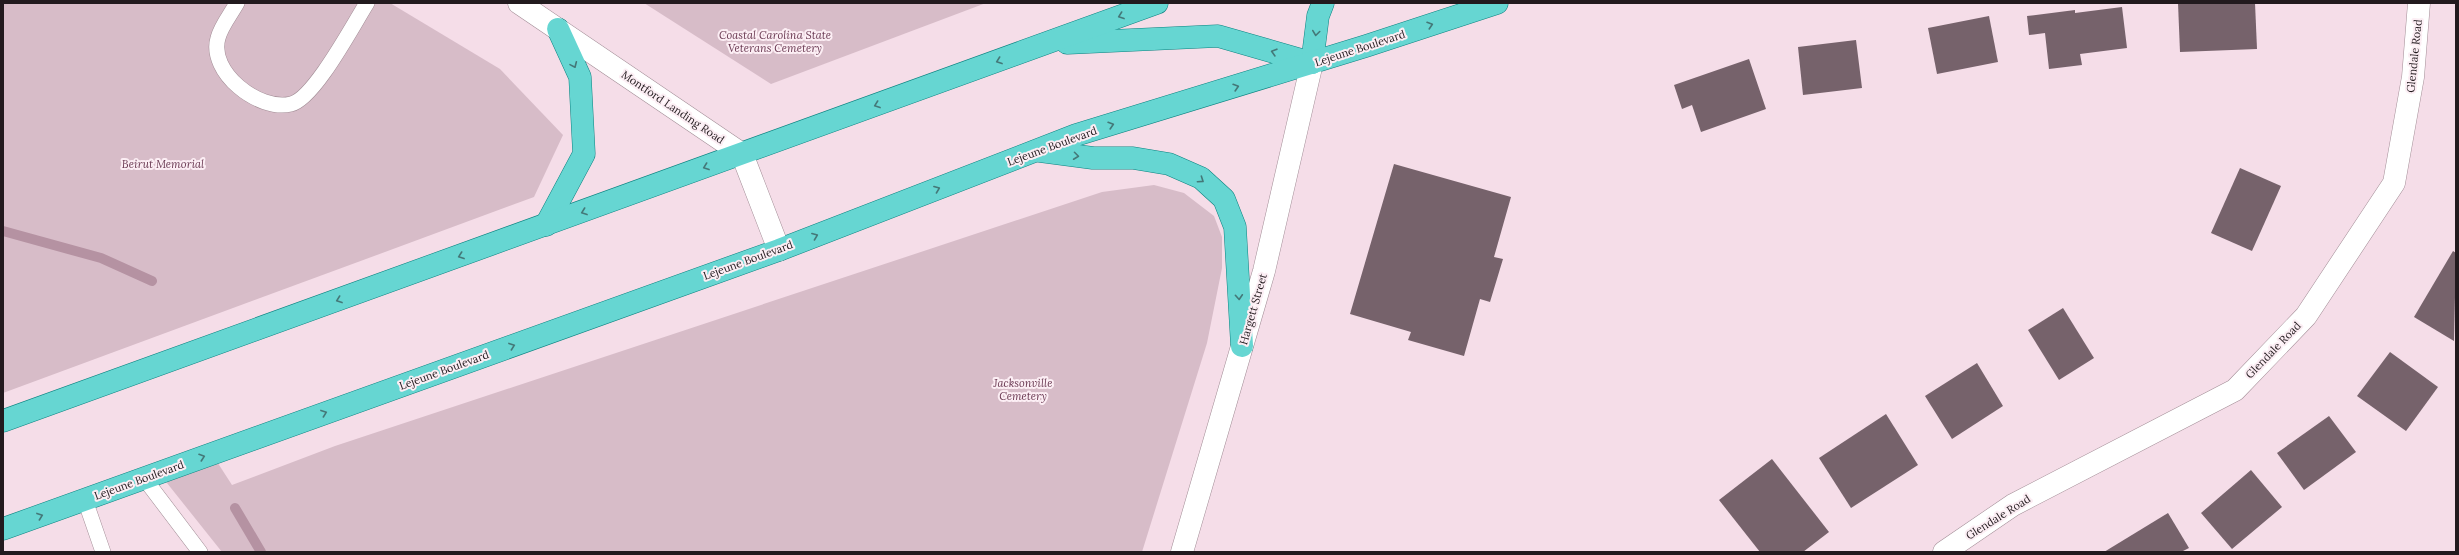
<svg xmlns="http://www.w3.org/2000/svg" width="2459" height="555" viewBox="0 0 2459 555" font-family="Lora,serif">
	<rect width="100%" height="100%" fill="#f5dde8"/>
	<!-- green -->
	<g fill="#d7bcc8">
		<polygon points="3,3 390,3 500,69 563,135 534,197 3,393"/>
		<polygon points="644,3 986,3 771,84"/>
		<polygon points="1154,185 1184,193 1214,216 1222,237 1222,268 1207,343 1142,552 222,552 159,473 212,454 232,485 335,446 1102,192"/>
	</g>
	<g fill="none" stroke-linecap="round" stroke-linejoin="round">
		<!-- stream -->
		<g stroke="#b592a2" stroke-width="10">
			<polyline points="3,231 101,258 152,281"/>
			<polyline points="235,508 261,552"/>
		</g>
	</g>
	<!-- building -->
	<g fill="#76626b">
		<polygon points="2178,3 2255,3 2257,49 2180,52"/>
		<polygon points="2122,7 2127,48 2080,54 2082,65 2049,69 2045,33 2029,35 2027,16 2075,10 2075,13"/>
		<polygon points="1989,16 1998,62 1937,74 1928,28"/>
		<polygon points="1856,40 1862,88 1803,95 1798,47"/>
		<polygon points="1749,59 1766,109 1701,132 1692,105 1682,109 1674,85"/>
		<polygon points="1394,164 1511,197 1494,257 1503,259 1490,302 1480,299 1464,356 1408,340 1411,332 1350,314"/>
		<polygon points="2240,168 2281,186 2252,251 2211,233"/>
		<polygon points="2453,251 2456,253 2454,341 2414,317"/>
		<polygon points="2063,308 2094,358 2059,380 2028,330"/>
		<polygon points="2390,352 2438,387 2406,431 2357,396"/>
		<polygon points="1977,363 2003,406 1952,439 1925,396"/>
		<polygon points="1886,414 1918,465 1851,508 1819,458"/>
		<polygon points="2329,416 2356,452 2304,490 2277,453"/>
		<polygon points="1772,459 1829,532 1803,552 1760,552 1719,500"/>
		<polygon points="2251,470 2282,507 2232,549 2201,513"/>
		<polygon points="2168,513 2189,548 2181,552 2104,552"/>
	</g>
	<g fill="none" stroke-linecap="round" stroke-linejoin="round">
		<!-- lane casing -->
		<g stroke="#a28d96" stroke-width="16">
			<g id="lane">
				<path d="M237 3C231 14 221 26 218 38 208 72 259 112 291 104 314 99 353 25 367 3"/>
				<polyline points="144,478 200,552"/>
				<polyline points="85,500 103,552"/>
			</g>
		</g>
		<!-- street casing -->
		<g stroke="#a28d96" stroke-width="23">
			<polyline id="street" points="1944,552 2013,505 2235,390 2306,316 2394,183 2413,77 2419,3"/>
		</g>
		<!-- secondary casing -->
		<g stroke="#a28d96" stroke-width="23">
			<g id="secondary">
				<polyline points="519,3 742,154 779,250"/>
				<polyline points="1182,552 1264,271 1312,63"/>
			</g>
		</g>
		<!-- primary casing -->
		<g stroke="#0c8380" stroke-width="23">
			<g id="primary">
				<polyline points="1067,43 1218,36 1312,63"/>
				<polyline points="1312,63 1318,16 1323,3"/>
				<polyline points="1040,151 1093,158 1133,158 1169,164 1201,178 1224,199 1235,227 1242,346"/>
				<polyline points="546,225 584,154 580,77 558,29"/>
				<polyline points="3,421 1157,3"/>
				<polyline points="3,529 779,250 1076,135 1366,46 1497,3"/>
			</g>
		</g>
		<!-- lane -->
		<use href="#lane" stroke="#fff" stroke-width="15"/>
		<!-- street -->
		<use href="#street" stroke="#fff" stroke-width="22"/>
		<!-- secondary -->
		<use href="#secondary" stroke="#fff" stroke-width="22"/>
		<!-- primary -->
		<use href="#primary" stroke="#66d6d2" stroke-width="22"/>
	</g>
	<!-- one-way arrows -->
	<defs><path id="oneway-chevron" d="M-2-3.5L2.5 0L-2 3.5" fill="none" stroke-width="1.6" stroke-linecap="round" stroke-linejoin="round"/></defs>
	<g stroke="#447878">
		<use href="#oneway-chevron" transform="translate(1121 16) rotate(160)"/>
		<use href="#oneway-chevron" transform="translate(1430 25) rotate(-18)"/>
		<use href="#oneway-chevron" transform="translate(1316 33) rotate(98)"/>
		<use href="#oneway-chevron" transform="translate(1274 52) rotate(-164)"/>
		<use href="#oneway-chevron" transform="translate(999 61) rotate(160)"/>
		<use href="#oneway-chevron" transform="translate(574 65) rotate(66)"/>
		<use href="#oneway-chevron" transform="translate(1236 87) rotate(-17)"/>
		<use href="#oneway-chevron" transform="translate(877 105) rotate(160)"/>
		<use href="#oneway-chevron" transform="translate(1111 125) rotate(-17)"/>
		<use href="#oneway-chevron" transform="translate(1076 156) rotate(7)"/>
		<use href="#oneway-chevron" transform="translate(706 167) rotate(160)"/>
		<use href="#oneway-chevron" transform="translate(1201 180) rotate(34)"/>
		<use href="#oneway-chevron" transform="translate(937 189) rotate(-21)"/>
		<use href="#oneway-chevron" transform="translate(584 212) rotate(160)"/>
		<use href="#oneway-chevron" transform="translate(815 236) rotate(-21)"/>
		<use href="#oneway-chevron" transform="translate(461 256) rotate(160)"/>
		<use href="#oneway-chevron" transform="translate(1239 297) rotate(86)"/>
		<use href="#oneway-chevron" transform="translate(339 300) rotate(160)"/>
		<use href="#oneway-chevron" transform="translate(512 346) rotate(-20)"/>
		<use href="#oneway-chevron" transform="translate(324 413) rotate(-20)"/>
		<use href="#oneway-chevron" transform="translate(202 457) rotate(-19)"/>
		<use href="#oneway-chevron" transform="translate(40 516) rotate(-20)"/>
	</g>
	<g text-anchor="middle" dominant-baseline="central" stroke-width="4" stroke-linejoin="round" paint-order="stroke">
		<!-- park labels -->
		<g font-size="11" font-style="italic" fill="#6a3952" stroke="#fceef4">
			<text x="775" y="35">Coastal Carolina State<tspan x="775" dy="13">Veterans Cemetery</tspan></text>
			<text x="163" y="164">Beirut Memorial</text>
			<text x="1023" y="383">Jacksonville<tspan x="1023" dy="13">Cemetery</tspan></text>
		</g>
		<!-- street labels -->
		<g font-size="11" fill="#221a1e" stroke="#fceef4">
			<text transform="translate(1360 48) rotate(-18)">Lejeune Boulevard</text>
			<text transform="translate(2414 56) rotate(-84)">Glendale Road</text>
			<text transform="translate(673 107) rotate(34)">Montford Landing Road</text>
			<text transform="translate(1052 146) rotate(-20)">Lejeune Boulevard</text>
			<text transform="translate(748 260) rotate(-20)">Lejeune Boulevard</text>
			<text transform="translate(1253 309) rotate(-74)">Hargett Street</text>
			<text transform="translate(2273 350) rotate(-46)">Glendale Road</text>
			<text transform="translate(444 370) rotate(-20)">Lejeune Boulevard</text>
			<text transform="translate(139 480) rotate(-20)">Lejeune Boulevard</text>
			<text transform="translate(1998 517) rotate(-32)">Glendale Road</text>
		</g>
	</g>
	<!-- border -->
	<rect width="2459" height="555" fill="none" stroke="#221a1e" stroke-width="8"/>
</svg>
